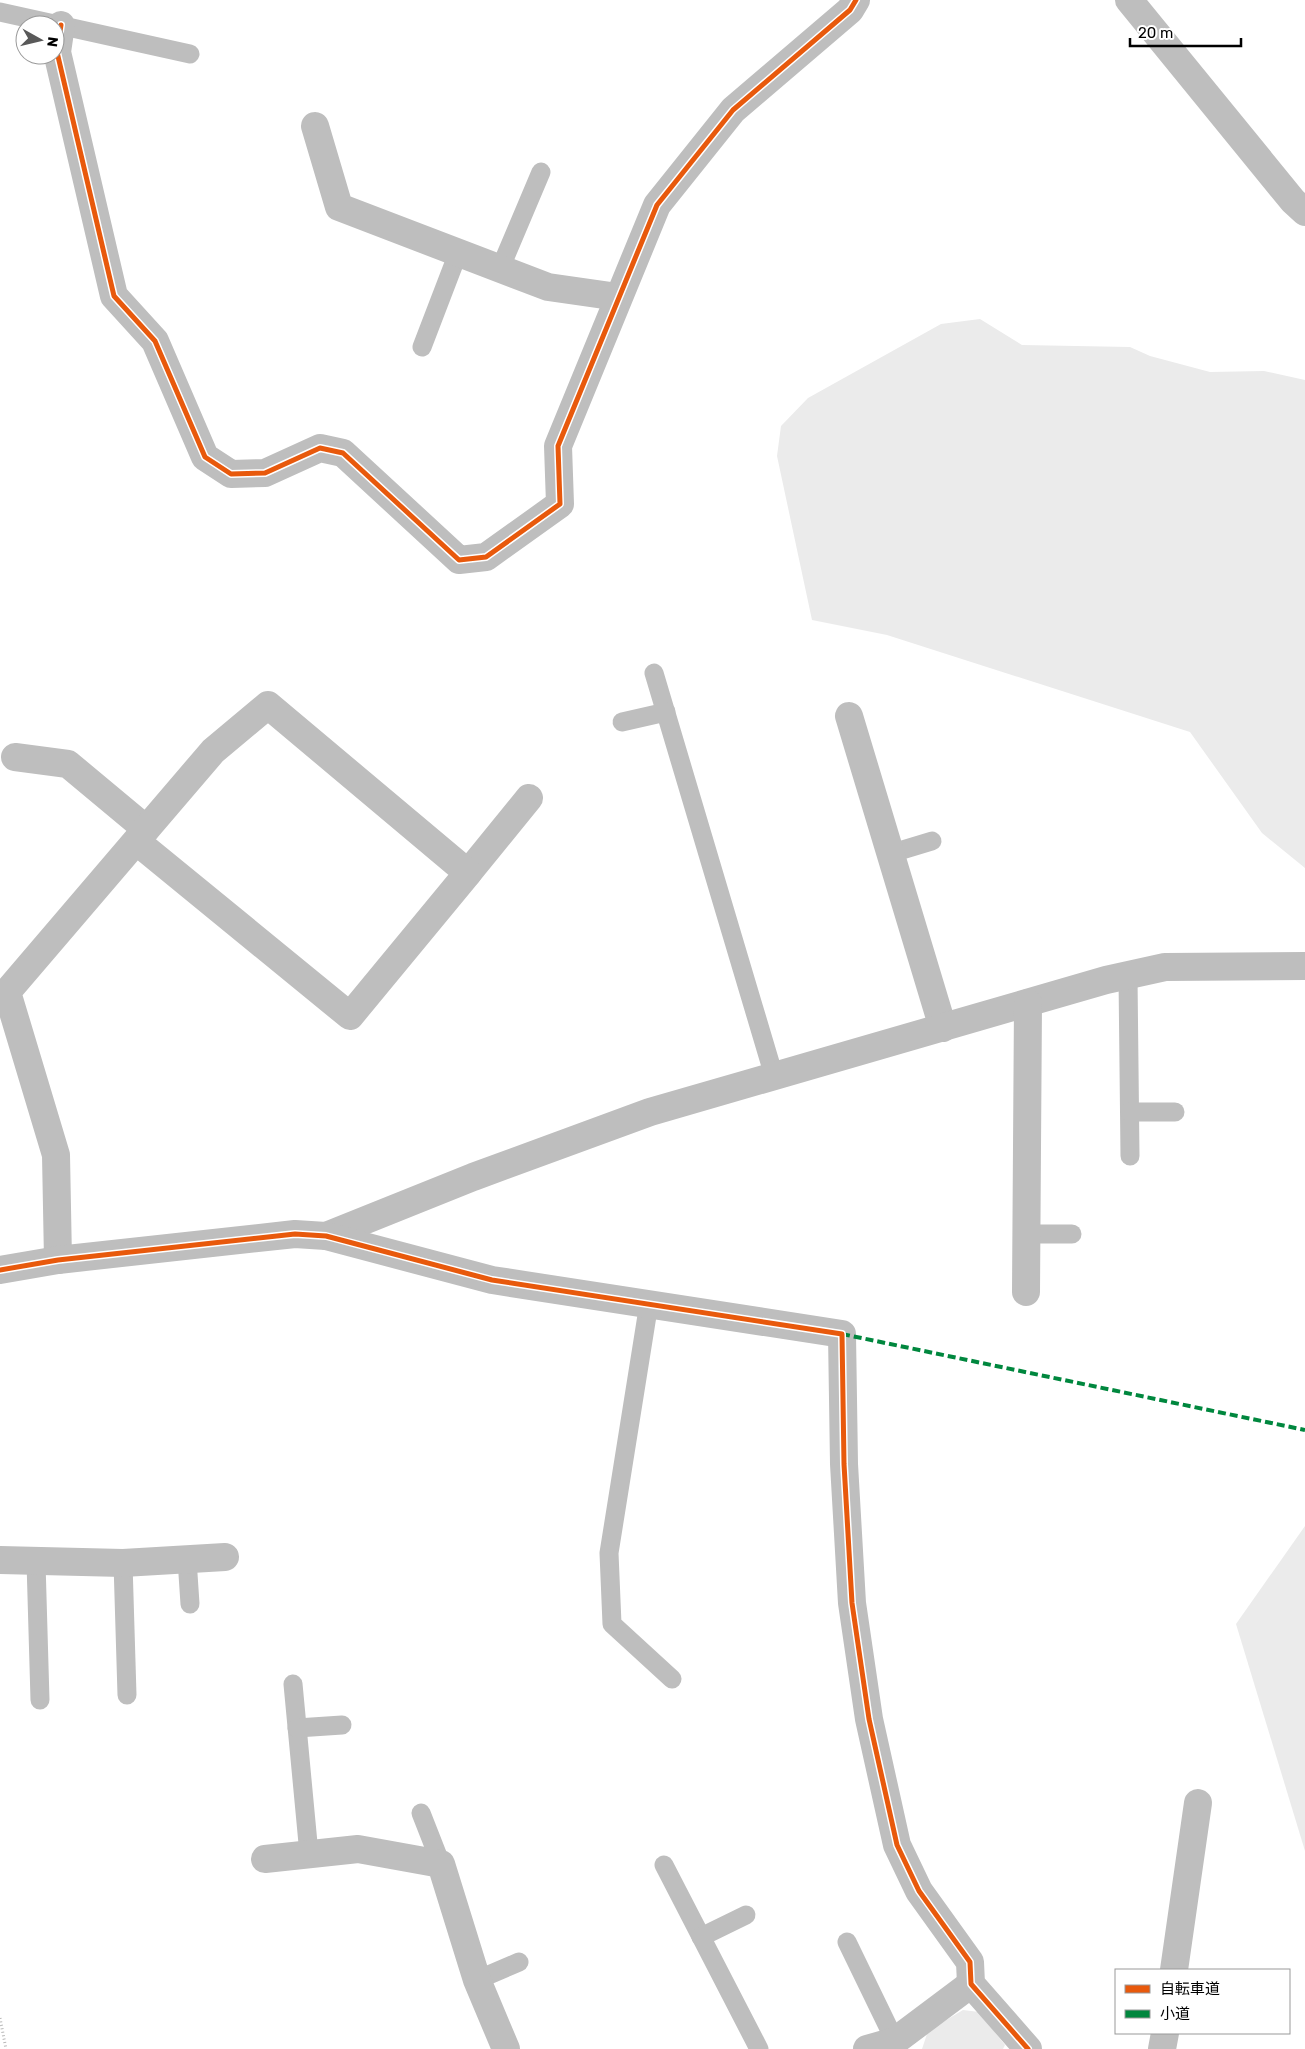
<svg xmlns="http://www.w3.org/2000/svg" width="1305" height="2049" viewBox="0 0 1305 2049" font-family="Rubik,'Noto Sans JP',sans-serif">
	<rect width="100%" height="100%" fill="#fff"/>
	<!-- green -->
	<g fill="#ebebeb">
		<polygon points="980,319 1022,345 1130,347 1150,356 1210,372 1264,371 1305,380 1305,868 1262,833 1190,732 887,635 812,620 777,456 781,426 808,398 941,324"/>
		<polygon points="1305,1526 1305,1851 1236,1624"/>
		<polygon points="963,2010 979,2012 1005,2045 1003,2049 922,2049 928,2031"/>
	</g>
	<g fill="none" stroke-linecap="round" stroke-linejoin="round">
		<!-- path -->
		<polyline stroke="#b9b9b9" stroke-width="3" stroke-dasharray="1 2.5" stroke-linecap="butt" points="0,2018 6,2049"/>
		<!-- service -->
		<g stroke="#bebebe" stroke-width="19">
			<polyline points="0,12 190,54"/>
			<polyline points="500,269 541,172"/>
			<polyline points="422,347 458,253"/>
			<polyline points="654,673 774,1076"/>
			<polyline points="622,722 666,712"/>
			<polyline points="889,854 932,841"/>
			<polyline points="1128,977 1130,1156"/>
			<polyline points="1130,1112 1175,1112"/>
			<polyline points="1027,1234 1072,1234"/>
			<polyline points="649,1303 609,1553 612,1624 672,1679"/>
			<polyline points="187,1559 190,1604"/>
			<polyline points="36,1562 40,1700"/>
			<polyline points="123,1563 127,1695"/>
			<polyline points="293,1684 309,1854"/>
			<polyline points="297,1728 342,1725"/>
			<polyline points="421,1813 441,1864"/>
			<polyline points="664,1865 759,2049"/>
			<polyline points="701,1937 746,1915"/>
			<polyline points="847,1942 895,2041"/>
			<polyline points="477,1980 519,1962"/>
		</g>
		<!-- minor -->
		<g stroke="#bebebe" stroke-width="28">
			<polyline points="1129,0 1293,201 1305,212"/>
			<polyline points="61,25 57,52 114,296 155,341 205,457 231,474 265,473 320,448 343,453 459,560 486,557 560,504 558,446 657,205 733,110 850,10 856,0"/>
			<polyline points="315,126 339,207 548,287 618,297"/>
			<polyline points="849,716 943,1028"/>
			<polyline points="15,757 68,764 146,829"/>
			<polyline points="468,873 529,798"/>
			<polyline points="326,1236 473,1177 650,1112 1106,980 1165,967 1305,966"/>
			<polyline points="58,1260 56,1155 7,992 213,751 268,705 468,873 350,1016 136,841"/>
			<polyline points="0,1270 58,1260 295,1234 326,1236 492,1280 842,1334 844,1464 852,1603 869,1719 897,1845 919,1891 970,1962 971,1984 1028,2049"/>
			<polyline points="1026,1292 1028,1003"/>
			<polyline points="0,1560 123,1563 225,1557"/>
			<polyline points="265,1859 358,1849 441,1864 477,1980 506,2049"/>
			<polyline points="1174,1970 1198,1803"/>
			<polyline points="867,2049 895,2041 971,1984"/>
			<polyline points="1162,2049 1165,2033"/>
		</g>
		<!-- quiet -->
		<polyline stroke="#00873e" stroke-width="4" stroke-dasharray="8 4" stroke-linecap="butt" points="842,1334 1305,1430"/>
		<!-- cycleway casing -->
		<g stroke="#fff" stroke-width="8">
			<g id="cycleway">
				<polyline points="61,25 57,52 114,296 155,341 205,457 231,474 265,473 320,448 343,453 459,560 486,557 560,504 558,446 657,205 733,110 850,10 856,0"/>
				<polyline points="0,1270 58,1260 295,1234 326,1236 492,1280 842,1334 844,1464 852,1603 869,1719 897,1845 919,1891 970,1962 971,1984 1028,2049"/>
			</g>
		</g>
		<!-- cycleway -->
		<use href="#cycleway" stroke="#e8590c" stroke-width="5"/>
	</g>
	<!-- legend -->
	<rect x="1115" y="1969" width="175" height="65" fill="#ffffff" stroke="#999999"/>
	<rect x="1125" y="1985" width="25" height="8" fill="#e8590c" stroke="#999999"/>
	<text x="1160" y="1994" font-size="15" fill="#000000">自転車道</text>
	<rect x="1125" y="2010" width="25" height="8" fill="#00873e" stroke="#999999"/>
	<text x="1160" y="2019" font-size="15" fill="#000000">小道</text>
	<!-- north arrow -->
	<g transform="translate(40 40) rotate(98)"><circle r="24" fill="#ffffff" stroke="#999999"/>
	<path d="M0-4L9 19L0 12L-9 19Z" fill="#595959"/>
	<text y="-8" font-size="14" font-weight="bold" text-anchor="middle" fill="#000000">N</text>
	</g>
	<!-- scale -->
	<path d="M1130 38v8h111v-8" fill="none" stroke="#000000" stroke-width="2.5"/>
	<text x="1138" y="38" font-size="15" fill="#000000" stroke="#ffffff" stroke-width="4" paint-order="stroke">20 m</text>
</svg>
